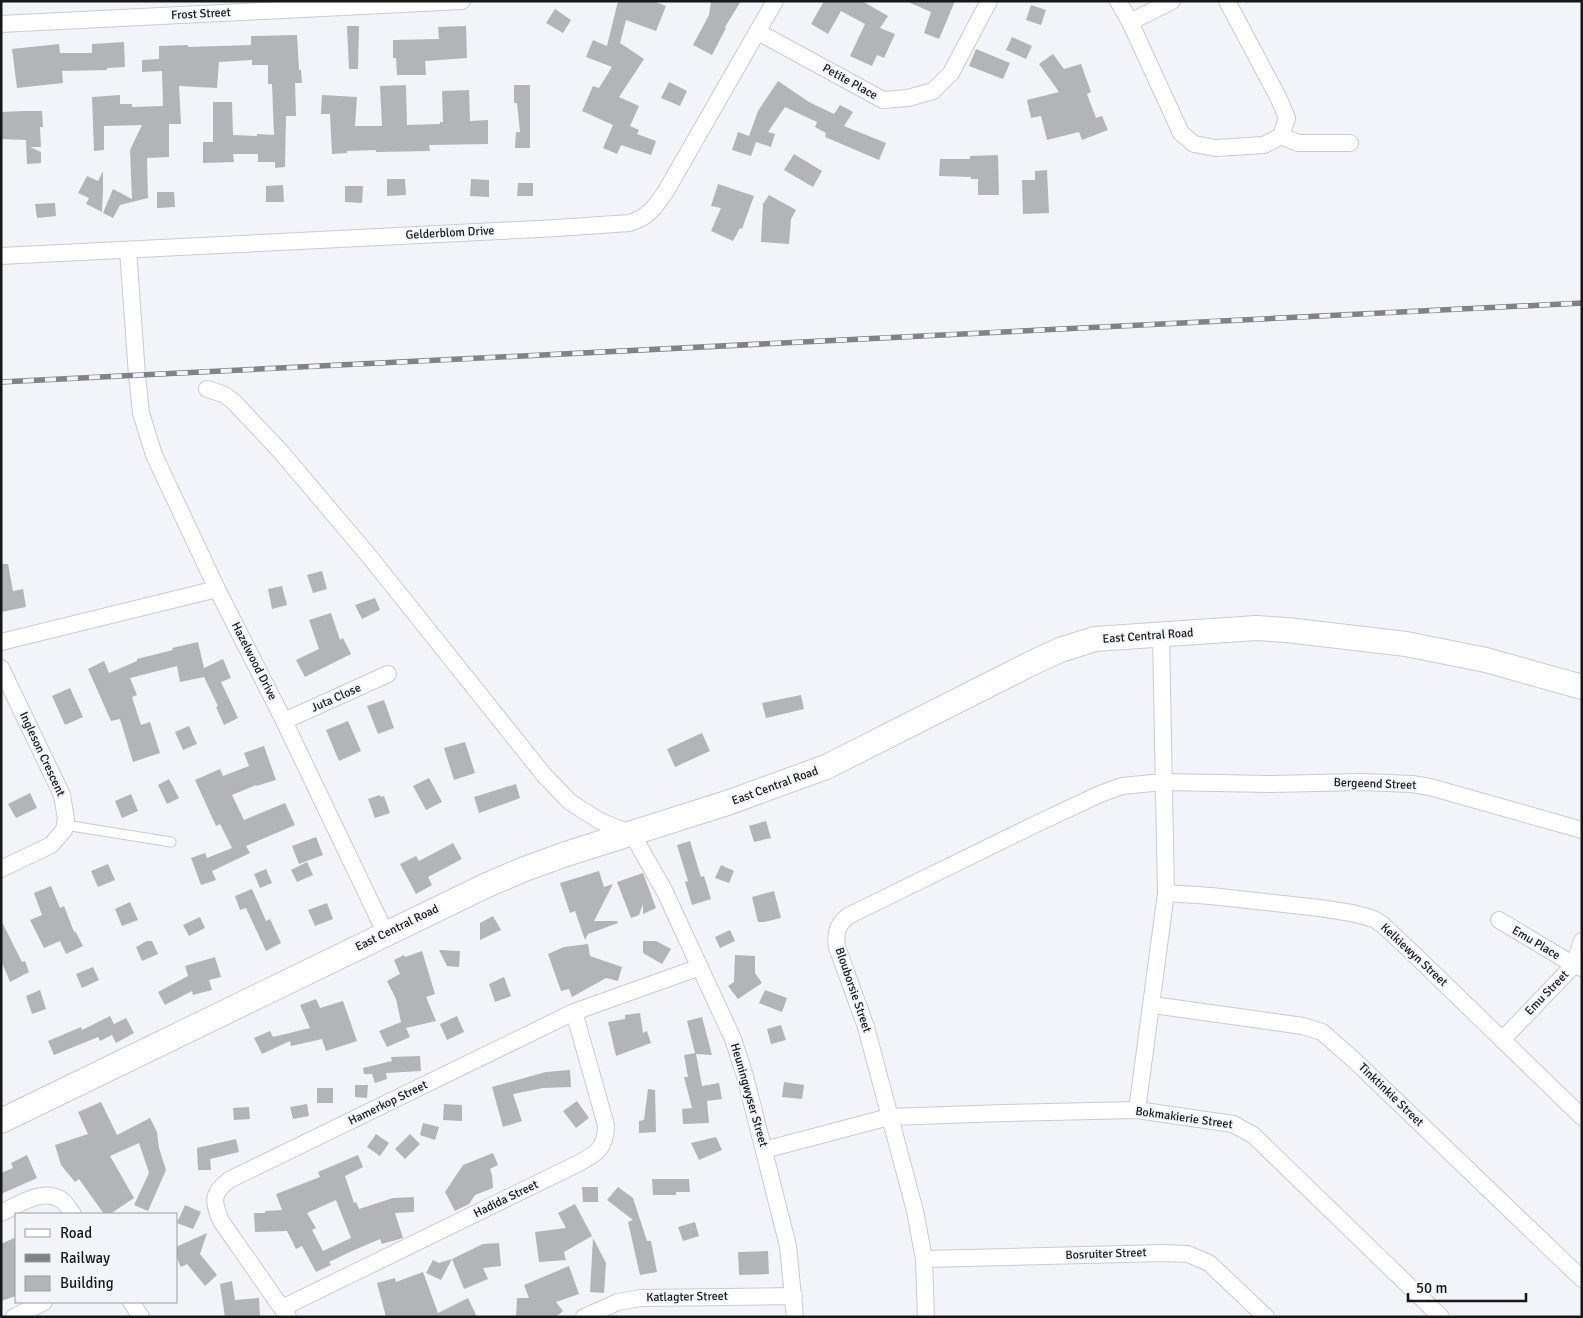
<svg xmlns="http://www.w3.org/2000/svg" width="1583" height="1318" viewBox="0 0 1583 1318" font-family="Signika,sans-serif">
	<rect width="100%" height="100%" fill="#f2f4f9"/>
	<!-- building -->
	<g fill="#b2b4b8" fill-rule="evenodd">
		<polygon points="618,1 653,1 666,6 656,31 626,20 620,43 644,59 619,97 639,106 630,126 639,130 637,134 656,141 651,155 621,145 617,154 603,148 613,125 582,111 593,86 599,88 612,67 586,57 593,40 607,46"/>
		<polygon points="711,1 741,1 725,27 726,28 712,55 693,45 709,15"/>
		<polygon points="824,1 862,1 888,16 880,28 895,34 884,58 877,55 872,66 850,56 865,24 841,11 828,34 811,24"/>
		<polygon points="906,1 955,1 939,39 924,33 931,12"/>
		<polygon points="1031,5 1046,10 1041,25 1026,20"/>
		<polygon points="555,9 571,20 563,33 546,23"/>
		<polygon points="347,26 359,26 358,69 349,69"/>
		<polygon points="466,26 467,58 425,61 426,75 397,75 396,58 393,58 393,40 439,39 438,27"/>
		<polygon points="297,35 299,70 301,70 302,83 295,83 296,116 286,116 285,167 275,168 275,162 258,162 258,154 233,154 234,162 203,163 203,142 213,142 213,102 232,102 233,135 257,136 257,134 274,135 272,84 268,84 268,65 252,65 252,60 219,62 217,88 179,86 181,124 169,124 169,157 147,158 148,198 120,205 113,218 103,213 113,189 132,199 130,150 142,125 104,126 104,150 94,151 92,97 120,95 120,104 132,104 132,107 163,106 162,71 142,72 142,60 159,59 159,46 188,45 188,47 251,45 251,36"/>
		<polygon points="1012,37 1032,46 1026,59 1006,50"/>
		<polygon points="124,42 125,67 107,68 107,70 62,71 63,83 17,88 12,49 59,44 60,53 92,53 92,44"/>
		<polygon points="976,49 1010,63 1003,79 969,66"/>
		<polygon points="1053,54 1064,69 1081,64 1091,92 1087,94 1096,118 1102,116 1108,130 1082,140 1079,132 1047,140 1041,116 1031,118 1027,100 1059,92 1039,64"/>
		<polygon points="778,81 809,102 834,114 840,105 853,112 844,126 886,143 879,160 825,137 826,133 815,127 817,122 785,107 768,132 775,134 771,147 756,142 751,156 732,150 738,132 749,136 758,111"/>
		<polygon points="669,82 687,91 680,106 661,98"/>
		<polygon points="406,85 407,125 440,124 440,122 443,122 442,91 469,90 470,121 488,120 488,144 429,145 430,151 376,152 376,150 347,151 347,153 332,154 330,114 321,114 322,95 357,97 355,126 382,126 380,86"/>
		<polygon points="514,85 530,85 530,148 515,148 516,132 520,132 517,103 514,103"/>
		<polygon points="26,111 42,111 43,127 40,127 41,147 30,147 41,152 41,163 27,164 26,140 1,139 1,112"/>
		<polygon points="794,154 822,171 813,187 784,170"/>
		<polygon points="998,155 999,195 978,195 978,179 971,179 971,177 939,176 940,159 970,159 970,156"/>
		<polygon points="1047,170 1049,213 1023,214 1022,180 1035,180 1035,171"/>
		<polygon points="103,171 103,190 102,212 86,204 89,198 78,193 87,176 98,181"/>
		<polygon points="387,179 405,179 406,195 387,196"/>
		<polygon points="471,179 489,180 489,197 470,196"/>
		<polygon points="518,183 533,183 533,196 517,196"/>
		<polygon points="718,184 754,196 742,229 740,228 733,241 711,231 721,208 711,206"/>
		<polygon points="283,185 284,202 266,202 266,186"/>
		<polygon points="345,186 363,186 362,203 345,202"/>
		<polygon points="157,192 174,192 175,207 157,208"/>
		<polygon points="769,195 796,210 791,219 789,244 761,242 763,204"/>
		<polygon points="55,203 56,216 37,218 35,204"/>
		<polygon points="1,564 8,564 13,591 23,589 26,607 1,612"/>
		<polygon points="322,571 327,589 313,593 307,575"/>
		<polygon points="282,586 287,605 272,609 268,589"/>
		<polygon points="375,598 380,610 362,619 355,605"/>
		<polygon points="331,613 340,640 343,638 351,654 305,677 296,660 319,649 309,620"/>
		<polygon points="198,642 204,668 223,659 231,678 221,682 238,718 224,725 216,707 218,706 204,677 180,682 177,666 130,678 137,695 132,697 141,725 150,722 160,753 133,762 120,719 111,721 88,669 104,661 109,673 137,661 137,659 173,650 172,648"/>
		<polygon points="70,688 83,717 65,725 52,696"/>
		<polygon points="801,695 804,709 766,718 762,703"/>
		<polygon points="384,700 394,728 378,734 367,706"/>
		<polygon points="348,721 361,751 339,761 326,730"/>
		<polygon points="189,726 197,744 183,750 175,732"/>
		<polygon points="702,733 710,751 675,767 667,749"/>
		<polygon points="465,742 475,773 454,780 444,748"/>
		<polygon points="264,746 276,780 256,786 256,785 232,795 244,820 285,803 295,825 246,846 250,853 212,871 216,880 201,885 191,858 205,853 207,858 232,848 220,824 216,826 195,780 220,769 223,776 249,766 244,753"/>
		<polygon points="429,778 442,802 426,810 413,786"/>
		<polygon points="169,779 179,798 167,804 158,785"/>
		<polygon points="516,784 520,798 479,813 474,797"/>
		<polygon points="30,793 37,808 16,818 8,804"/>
		<polygon points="131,794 138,811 122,818 115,801"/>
		<polygon points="380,795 381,797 384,796 390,813 375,818 368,799"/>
		<polygon points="766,821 771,838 754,842 749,826"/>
		<polygon points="316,837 323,855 299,864 292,846"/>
		<polygon points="690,841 701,877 704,876 711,899 692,905 685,882 688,881 677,845"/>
		<polygon points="453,843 462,859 428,877 432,885 416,894 400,864 416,856 419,861"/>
		<polygon points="307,862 313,875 297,882 291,870"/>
		<polygon points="108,864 115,880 98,887 91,871"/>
		<polygon points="721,865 734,871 729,883 715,878"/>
		<polygon points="266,869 272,883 260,888 254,874"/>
		<polygon points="599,871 604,887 613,884 594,921 617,921 618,923 588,934 585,940 575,911 570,913 560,883"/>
		<polygon points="643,873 656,908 643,914 643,904 639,915 631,918 617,882"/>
		<polygon points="51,886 60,908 64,906 74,932 75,931 83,946 66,954 60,941 44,948 30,920 42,915 34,893"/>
		<polygon points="252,889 266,921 270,919 281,943 266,951 246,908 240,910 235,896"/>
		<polygon points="774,891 781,918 764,922 758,922 752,897"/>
		<polygon points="130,902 138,920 122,926 115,909"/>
		<polygon points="327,903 333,919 315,926 308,910"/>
		<polygon points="493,916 501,930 480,940 480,923"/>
		<polygon points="200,917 205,928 189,936 183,925"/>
		<polygon points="1,920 22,962 25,961 29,972 10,982 1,960"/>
		<polygon points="730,930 735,941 720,948 715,937"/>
		<polygon points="147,941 152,941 158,954 142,961 136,947"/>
		<polygon points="643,941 656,941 671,949 662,964 643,953"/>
		<polygon points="588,944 590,956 622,967 618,981 606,978 572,997 569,989 561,991 548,954 564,947"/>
		<polygon points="439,950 460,951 459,967 447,966"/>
		<polygon points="422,951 435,994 426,997 436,1021 406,1028 410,1037 387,1047 379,1031 401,1022 396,999 387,981 400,974 394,960 404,955 405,957"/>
		<polygon points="735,955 755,956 755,973 762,983 738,999 728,986 734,982"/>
		<polygon points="215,957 221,977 209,980 212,990 193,995 192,991 165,1005 158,992 188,976 185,966"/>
		<polygon points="93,967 99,980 82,988 76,974"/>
		<polygon points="504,977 511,996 495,1002 489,984"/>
		<polygon points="40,990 46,1009 32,1014 26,996"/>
		<polygon points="765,990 787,998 782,1012 759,1003"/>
		<polygon points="316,999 320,1008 343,1001 357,1041 326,1051 322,1039 291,1046 290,1041 262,1054 254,1038 270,1031 273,1037 310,1028 300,1005"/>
		<polygon points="640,1013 643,1033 647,1031 651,1043 616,1056 608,1022 625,1019 625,1015"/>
		<polygon points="110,1016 114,1024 126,1018 134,1033 116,1043 112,1035 100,1041 98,1037 54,1055 48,1041 81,1027 82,1030"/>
		<polygon points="457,1016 464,1032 447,1040 440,1024"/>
		<polygon points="702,1017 712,1055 696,1054 702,1086 719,1083 722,1099 707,1101 709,1123 683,1124 682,1109 692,1108 684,1077 688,1077 684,1055 695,1053 687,1021"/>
		<polygon points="781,1025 786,1040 771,1044 767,1029"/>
		<polygon points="420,1056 421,1071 386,1073 387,1079 375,1083 372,1074 364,1074 363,1068 392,1061 391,1057"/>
		<polygon points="570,1070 571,1087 543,1088 513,1094 522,1121 503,1127 492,1087 546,1072"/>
		<polygon points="784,1082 804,1085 802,1099 782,1097"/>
		<polygon points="355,1085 368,1085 367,1098 355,1097"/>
		<rect x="317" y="1088" width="16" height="15"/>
		<polygon points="648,1089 655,1090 656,1132 639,1133 639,1121 644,1120"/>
		<polygon points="577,1101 589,1118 576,1128 563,1111"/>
		<polygon points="101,1102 117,1135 150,1118 157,1132 159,1148 166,1170 148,1211 134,1205 149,1173 139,1143 110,1156 134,1198 110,1214 104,1214 79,1179 75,1182 61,1165 55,1145 88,1134 78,1112"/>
		<polygon points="307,1104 309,1116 293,1119 290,1107"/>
		<polygon points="444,1104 462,1105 462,1121 443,1120"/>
		<polygon points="249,1107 250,1119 234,1120 233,1108"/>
		<polygon points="423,1123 439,1127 435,1140 420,1135"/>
		<polygon points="376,1134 389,1143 380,1156 367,1147"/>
		<polygon points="410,1134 420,1144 405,1159 395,1149"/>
		<polygon points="716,1137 722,1150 699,1160 691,1143"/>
		<polygon points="236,1139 239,1152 210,1159 211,1170 198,1170 197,1148"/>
		<polygon points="493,1153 498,1165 490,1169 492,1175 493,1188 475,1195 469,1204 455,1211 445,1192 463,1165"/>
		<polygon points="27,1155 37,1178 1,1194 1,1173 13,1168 11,1163"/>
		<path d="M358 1155 363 1167 345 1176 354 1203 356 1202 359 1209 393 1198 414 1197V1212L395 1213 403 1238 382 1244 380 1239 352 1251 329 1262 331 1265 316 1272 302 1246 296 1249 287 1231 255 1232 254 1213H265V1211L282 1210 276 1194 320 1177 318 1172ZM336 1200 351 1238 323 1251 312 1230 316 1228 307 1213Z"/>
		<polygon points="652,1179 689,1179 690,1192 676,1192 676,1195 653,1195"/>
		<polygon points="582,1187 598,1187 598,1202 583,1202"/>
		<polygon points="618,1187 633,1198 647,1241 651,1241 657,1272 640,1275 628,1222 633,1220 607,1200"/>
		<polygon points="575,1204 592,1236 564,1252 566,1260 539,1262 535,1232 566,1228 558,1213"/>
		<polygon points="185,1205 201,1212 193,1229 177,1223"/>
		<polygon points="695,1222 699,1236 683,1241 678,1227"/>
		<polygon points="207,1233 200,1254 217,1275 205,1286 187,1264 181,1267 176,1256 176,1247"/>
		<polygon points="16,1237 16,1296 1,1301 1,1244"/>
		<polygon points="593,1238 606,1263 604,1293 590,1292"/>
		<polygon points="499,1243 501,1266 483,1268 488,1279 464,1289 452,1259 483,1244"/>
		<polygon points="768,1251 769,1274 739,1275 738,1252"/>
		<polygon points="452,1259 441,1280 426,1273 433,1260 439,1263"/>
		<polygon points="569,1266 579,1294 556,1302 563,1311 556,1317 516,1317 517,1298 529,1298 524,1285"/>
		<polygon points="423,1272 438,1313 468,1298 477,1317 386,1317 377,1283 395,1278 396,1282"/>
		<polygon points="232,1281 235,1300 259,1298 260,1317 225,1317 220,1284"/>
	</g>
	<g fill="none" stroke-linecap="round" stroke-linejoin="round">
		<!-- lane casing -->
		<g stroke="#c9cbd0" stroke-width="11">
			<polyline id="lane" points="65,825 171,842"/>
		</g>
		<!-- street casing -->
		<g stroke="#c9cbd0" stroke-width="18">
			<g id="street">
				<polyline points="1118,1 1130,22 1181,133 1194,144 1216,148 1264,145 1281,136 1287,118 1279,99 1227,1"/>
				<polyline points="1130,22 1172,1"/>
				<polyline points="1,24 462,1"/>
				<polyline points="758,32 883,100 908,98 933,91 951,73 989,1"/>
				<polyline points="1281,136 1298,143 1350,143"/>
				<polyline points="128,250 137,375 141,413 154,455 217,589 284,721 386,934"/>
				<path d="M1 256 557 228 629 223C648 218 656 206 666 191L775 1"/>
				<polyline points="207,389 223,394 233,401 281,452 369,556 544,775 570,802 600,821 632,834 664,890 733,1039 745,1076 788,1246 795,1317"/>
				<polyline points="1,642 217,589"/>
				<polyline points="1,668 62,795 66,819 64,830 51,845 1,869"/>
				<polyline points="284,721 388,674"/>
				<polyline points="1166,893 1211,896 1320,908 1352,913 1374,919 1383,925 1419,959 1582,1117"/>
				<polyline points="1499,920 1574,965 1582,968"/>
				<polyline points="1153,1005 1303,1026 1322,1032 1355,1061 1582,1279"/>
				<polyline points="1502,1040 1574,965 1582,941"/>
				<polyline points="1137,1110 1166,893 1161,635"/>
				<polyline points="764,1150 889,1117 1004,1113 1137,1110 1233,1124 1253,1135 1441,1317"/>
				<path d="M1 1213C18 1205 44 1186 63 1201 66 1204 70 1210 73 1214"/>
				<polyline points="924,1259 1164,1253 1188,1254 1209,1263 1266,1317"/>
				<polyline points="131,1302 141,1317"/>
				<path d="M282 1308 577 1164C596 1154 606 1149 606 1125L574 1012"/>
				<polyline points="14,1317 44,1302"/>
				<path d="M288 1317 221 1221C213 1202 211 1194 229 1180L574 1012 700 967"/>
				<polyline points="584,1317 618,1302 641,1298 794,1296"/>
				<path d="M926 1317 924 1259 915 1211 866 1027 837 947C835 933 837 925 848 916L1036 824 1100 794 1122 786 1163 782 1270 784 1362 782 1412 784 1430 787 1582 830"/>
			</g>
		</g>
		<!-- secondary casing -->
		<g stroke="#c9cbd0" stroke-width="26">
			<polyline id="secondary" points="1,1121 485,886 522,870 566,854 727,803 826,767 1032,663 1060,650 1095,639 1256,628 1287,630 1406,644 1486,660 1582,687"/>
		</g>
		<!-- lane -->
		<use href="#lane" stroke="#fff" stroke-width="9"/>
		<!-- street -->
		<use href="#street" stroke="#fff" stroke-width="16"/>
		<!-- secondary -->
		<use href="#secondary" stroke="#fff" stroke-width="24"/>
		<!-- rail casing -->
		<g stroke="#808285" stroke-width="5.5">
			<polyline id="rail" points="1,382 1582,303"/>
		</g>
		<!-- rail -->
		<use href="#rail" stroke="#f2f4f9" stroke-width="4" stroke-dasharray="11" stroke-linecap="butt"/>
	</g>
	<g text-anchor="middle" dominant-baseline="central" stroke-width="4" stroke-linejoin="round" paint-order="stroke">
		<!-- street labels -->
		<g font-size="12" fill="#161719" stroke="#f2f4f9">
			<text transform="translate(201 14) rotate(-3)">Frost Street</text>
			<text transform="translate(850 82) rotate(29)">Petite Place</text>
			<text transform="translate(450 233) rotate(-3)">Gelderblom Drive</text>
			<text transform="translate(1148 636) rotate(-4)">East Central Road</text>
			<text transform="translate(254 661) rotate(63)">Hazelwood Drive</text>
			<text transform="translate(336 698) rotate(-24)">Juta Close</text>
			<text transform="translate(42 754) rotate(65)">Ingleson Crescent</text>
			<text transform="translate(1375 784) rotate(2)">Bergeend Street</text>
			<text transform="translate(775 786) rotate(-20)">East Central Road</text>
			<text transform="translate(397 928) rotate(-26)">East Central Road</text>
			<text transform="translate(1536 943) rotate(31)">Emu Place</text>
			<text transform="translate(1414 955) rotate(43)">Kelkiewyn Street</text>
			<text transform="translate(853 990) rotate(71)">Blouborsie Street</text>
			<text transform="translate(1547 993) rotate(-46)">Emu Street</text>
			<text transform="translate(749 1095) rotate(74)">Heuningwyser Street</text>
			<text transform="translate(1391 1095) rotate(44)">Tinktinkie Street</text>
			<text transform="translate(388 1103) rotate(-26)">Hamerkop Street</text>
			<text transform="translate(1184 1118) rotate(8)">Bokmakierie Street</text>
			<text transform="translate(506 1199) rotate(-26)">Hadida Street</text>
			<text transform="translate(1106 1254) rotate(-2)">Bosruiter Street</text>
			<text transform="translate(687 1297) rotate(-1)">Katlagter Street</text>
		</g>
	</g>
	<!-- border -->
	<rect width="1583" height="1318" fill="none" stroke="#161719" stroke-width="5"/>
	<!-- legend -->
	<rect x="15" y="1213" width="162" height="90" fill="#f2f4f9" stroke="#9a9c9f"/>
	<rect x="25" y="1229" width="25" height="8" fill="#ffffff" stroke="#9a9c9f"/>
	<text x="60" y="1238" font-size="15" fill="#161719">Road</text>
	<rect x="25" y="1254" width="25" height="8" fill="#808285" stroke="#9a9c9f"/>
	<text x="60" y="1263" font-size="15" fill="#161719">Railway</text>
	<rect x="25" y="1276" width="25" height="15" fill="#b2b4b8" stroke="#9a9c9f"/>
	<text x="60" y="1288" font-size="15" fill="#161719">Building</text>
	<!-- scale -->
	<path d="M1408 1293v8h118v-8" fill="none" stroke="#161719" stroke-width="2.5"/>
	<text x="1416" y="1293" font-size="15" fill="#161719" stroke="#f2f4f9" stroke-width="4" paint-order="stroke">50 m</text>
</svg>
